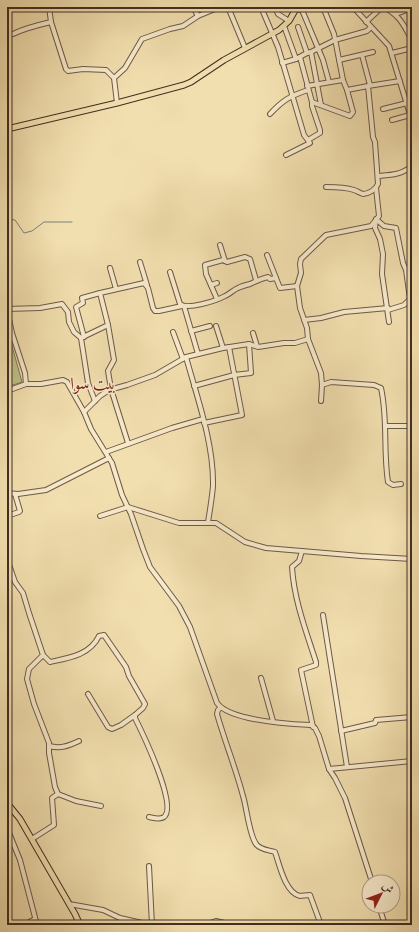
<svg xmlns="http://www.w3.org/2000/svg" width="419" height="932" viewBox="0 0 419 932" font-family="'EB Garamond',Amiri,serif">
	<rect width="100%" height="100%" fill="#f2dfaf"/>
	<filter id="stains"><feTurbulence type="fractalNoise" baseFrequency=".005" numOctaves="4"/><feColorMatrix values="0 0 0 0 .2 0 0 0 0 .09 0 0 0 0 .02 0 0 0 .5 -.17"/></filter>
	<radialGradient id="worn" r=".72"><stop offset=".6" stop-color="#630" stop-opacity="0"/><stop offset="1" stop-color="#630" stop-opacity=".3"/></radialGradient>
	<!-- green -->
	<polygon fill="#bec188" stroke="#7f7856" points="7,328 22,382 10,386 7,370"/>
	<g fill="none" stroke-linecap="round" stroke-linejoin="round">
		<!-- stream -->
		<polyline stroke="#78837a" stroke-width="1" points="7,219 15,220 24,233 32,231 44,222 72,222"/>
		<!-- minor casing -->
		<g stroke="#6c5a48" stroke-width="6">
			<g id="minor">
				<polyline points="49,7 51,22 66,69 68,71 83,69 106,70 114,78 117,103"/>
				<polyline points="193,7 198,16"/>
				<polyline points="228,7 245,48"/>
				<polyline points="261,7 278,47 304,135 310,143 286,155"/>
				<polyline points="275,7 278,14 289,21"/>
				<polyline points="353,7 389,46 412,121"/>
				<path d="M384 7C401 17 403 24 412 40"/>
				<polyline points="395,7 396,14 412,8"/>
				<polyline points="300,10 309,7"/>
				<polyline points="302,10 323,60 329,82"/>
				<polyline points="366,22 382,7"/>
				<polyline points="284,26 296,59"/>
				<polyline points="298,27 307,53"/>
				<path d="M13 34C25 28 38 25 51 22"/>
				<polyline points="311,52 321,105"/>
				<polyline points="392,53 412,48"/>
				<polyline points="362,55 370,85"/>
				<polyline points="300,57 312,102 350,116 353,112 347,90 343,80 334,34 323,7"/>
				<polyline points="339,60 373,52"/>
				<polyline points="282,63 296,59 307,53 311,52 335,40 367,31 371,27"/>
				<polyline points="114,78 125,68 142,39 170,29 183,26 198,16 220,7"/>
				<polyline points="307,86 343,80"/>
				<polyline points="347,90 368,86 400,81"/>
				<polyline points="383,109 407,103"/>
				<path d="M270 114C283 100 290 96 308 90"/>
				<polyline points="392,120 410,115"/>
				<polyline points="308,140 320,133 320,130 312,106 312,102"/>
				<path d="M378 176C391 175 401 175 412 166"/>
				<path d="M326 187C336 187 345 187 354 190 357 191 360 193 363 194 369 194 376 189 378 184L375 142 373 137 368 86"/>
				<polyline points="220,245 225,261"/>
				<polyline points="267,255 276,278"/>
				<polyline points="140,262 147,285"/>
				<polyline points="110,268 116,289"/>
				<path d="M170 272 180 304C187 310 216 301 225 296 230 294 233 290 238 288 242 286 246 285 250 284 257 281 260 279 268 277L270 279 276 278 280 288 297 286"/>
				<polyline points="211,285 217,283"/>
				<polyline points="217,299 206,274 205,265 223,260 227,262 245,257 250,259 256,280"/>
				<polyline points="184,306 198,354"/>
				<polyline points="7,309 40,308 62,304 68,312 69,322 74,332 81,338"/>
				<polyline points="7,310 12,333 25,373 26,384"/>
				<polyline points="388,310 404,305 410,299"/>
				<polyline points="304,320 321,318 344,312 388,308"/>
				<polyline points="389,322 382,274 383,254 380,239 375,228 376,219 384,226 396,228 403,263 406,270 410,299 412,301"/>
				<polyline points="108,325 114,360 108,371 111,389 128,443"/>
				<polyline points="216,326 223,348"/>
				<polyline points="191,331 210,326"/>
				<polyline points="173,332 183,359"/>
				<polyline points="253,333 257,346"/>
				<polyline points="84,337 76,307 83,303 82,298 100,293"/>
				<path d="M186 357C197 397 214 444 213 486 212 498 210 510 208 522"/>
				<path d="M322 385 331 382 374 385 381 388C388 419 383 450 388 482L393 485 401 484"/>
				<polyline points="194,386 234,375 251,373 249,344"/>
				<path d="M7 391 26 384H41L63 380 67 382 84 412 91 429 112 463 122 495 131 514 143 549 150 567 179 606 190 627 217 703C230 721 289 724 311 725L315 728 319 736 329 769 335 778 345 798 372 882"/>
				<polyline points="95,401 88,383 81,338 108,325 100,293 144,283 148,288 153,308 155,311 159,311 182,306"/>
				<polyline points="321,401 322,385 321,373 308,339 307,328 300,308 297,286 301,273 300,264 301,259 326,235 371,226 379,216 376,188"/>
				<polyline points="84,412 100,396 109,390 127,385 155,375 186,357 223,348 249,344 258,347 284,343 295,343 308,339"/>
				<polyline points="204,423 242,415 229,347"/>
				<polyline points="386,426 412,426"/>
				<polyline points="106,452 172,428 203,419"/>
				<polyline points="7,493 18,494 46,490 109,458"/>
				<polyline points="7,516 19,512 20,511 15,494"/>
				<polyline points="100,516 128,507 179,523 216,523 245,542 266,548 361,556 412,559"/>
				<polyline points="7,530 7,535"/>
				<path d="M302 551 299 561 292 567C294 600 306 631 316 662V665L301 670 313 727"/>
				<polyline points="7,559 15,582 23,593 29,613 43,655 29,669 27,679 34,704 49,743 49,753 55,787 58,794 76,801 101,806"/>
				<polyline points="323,615 347,767"/>
				<path d="M43 655 50 662C69 658 90 655 99 636L104 635 126 667 129 676 145 704 143 708 135 715V718C142 732 178 806 164 817 160 820 154 818 149 817"/>
				<polyline points="261,678 273,721"/>
				<polyline points="88,694 108,727 112,729 121,725 135,715"/>
				<path d="M220 708 218 710 217 714C225 742 236 769 243 796 247 809 249 834 256 844 260 850 269 850 275 852 279 863 285 893 300 896 302 896 307 895 310 895L321 925"/>
				<polyline points="341,731 375,723 376,720 412,717"/>
				<path d="M49 746C61 749 68 746 79 741"/>
				<polyline points="329,769 412,761"/>
				<polyline points="7,828 20,860 37,925"/>
				<polyline points="32,839 54,825 52,798 58,794"/>
				<polyline points="149,866 152,925"/>
				<polyline points="69,904 103,910 120,918 151,925"/>
				<polyline points="379,906 385,925"/>
				<polyline points="24,925 35,919"/>
				<polyline points="205,925 216,921 232,925"/>
			</g>
		</g>
		<!-- major casing -->
		<g stroke="#402e25" stroke-width="7">
			<g id="major">
				<polyline points="7,129 117,103 184,85 191,82 224,60 279,30 289,21 297,7"/>
				<polyline points="7,803 20,819 75,914 80,925"/>
			</g>
		</g>
		<!-- minor -->
		<use href="#minor" stroke="#f7eacb" stroke-width="4"/>
		<!-- major -->
		<use href="#major" stroke="#f2dfaf" stroke-width="5"/>
	</g>
	<g text-anchor="middle" dominant-baseline="central" stroke-width="3" stroke-linejoin="round" paint-order="stroke">
		<!-- quarter labels -->
		<g font-size="17" fill="#7a1f14" stroke="#f7eacb">
			<text x="93" y="383">بيت سوا</text>
		</g>
	</g>
	<!-- margin -->
	<rect width="419" height="932" fill="none" stroke="#f2dfaf" stroke-width="24"/>
	<rect x="8" y="8" width="403" height="916" fill="none" stroke="#402e25" stroke-width="2"/>
	<rect x="12" y="12" width="395" height="908" fill="none" stroke="#402e25"/>
	<!-- north arrow -->
	<g transform="translate(381 894) rotate(48)"><circle r="19" fill="#f7eacb" stroke="#ae9f89"/>
	<path d="M0-3L7 15L0 10L-7 15Z" fill="#8f2418"/>
	<text y="-6" font-size="11" font-weight="bold" text-anchor="middle" fill="#402e25">ش</text>
	</g>
	<rect width="100%" height="100%" filter="url(#stains)"/>
	<rect width="100%" height="100%" fill="url(#worn)"/>
</svg>
